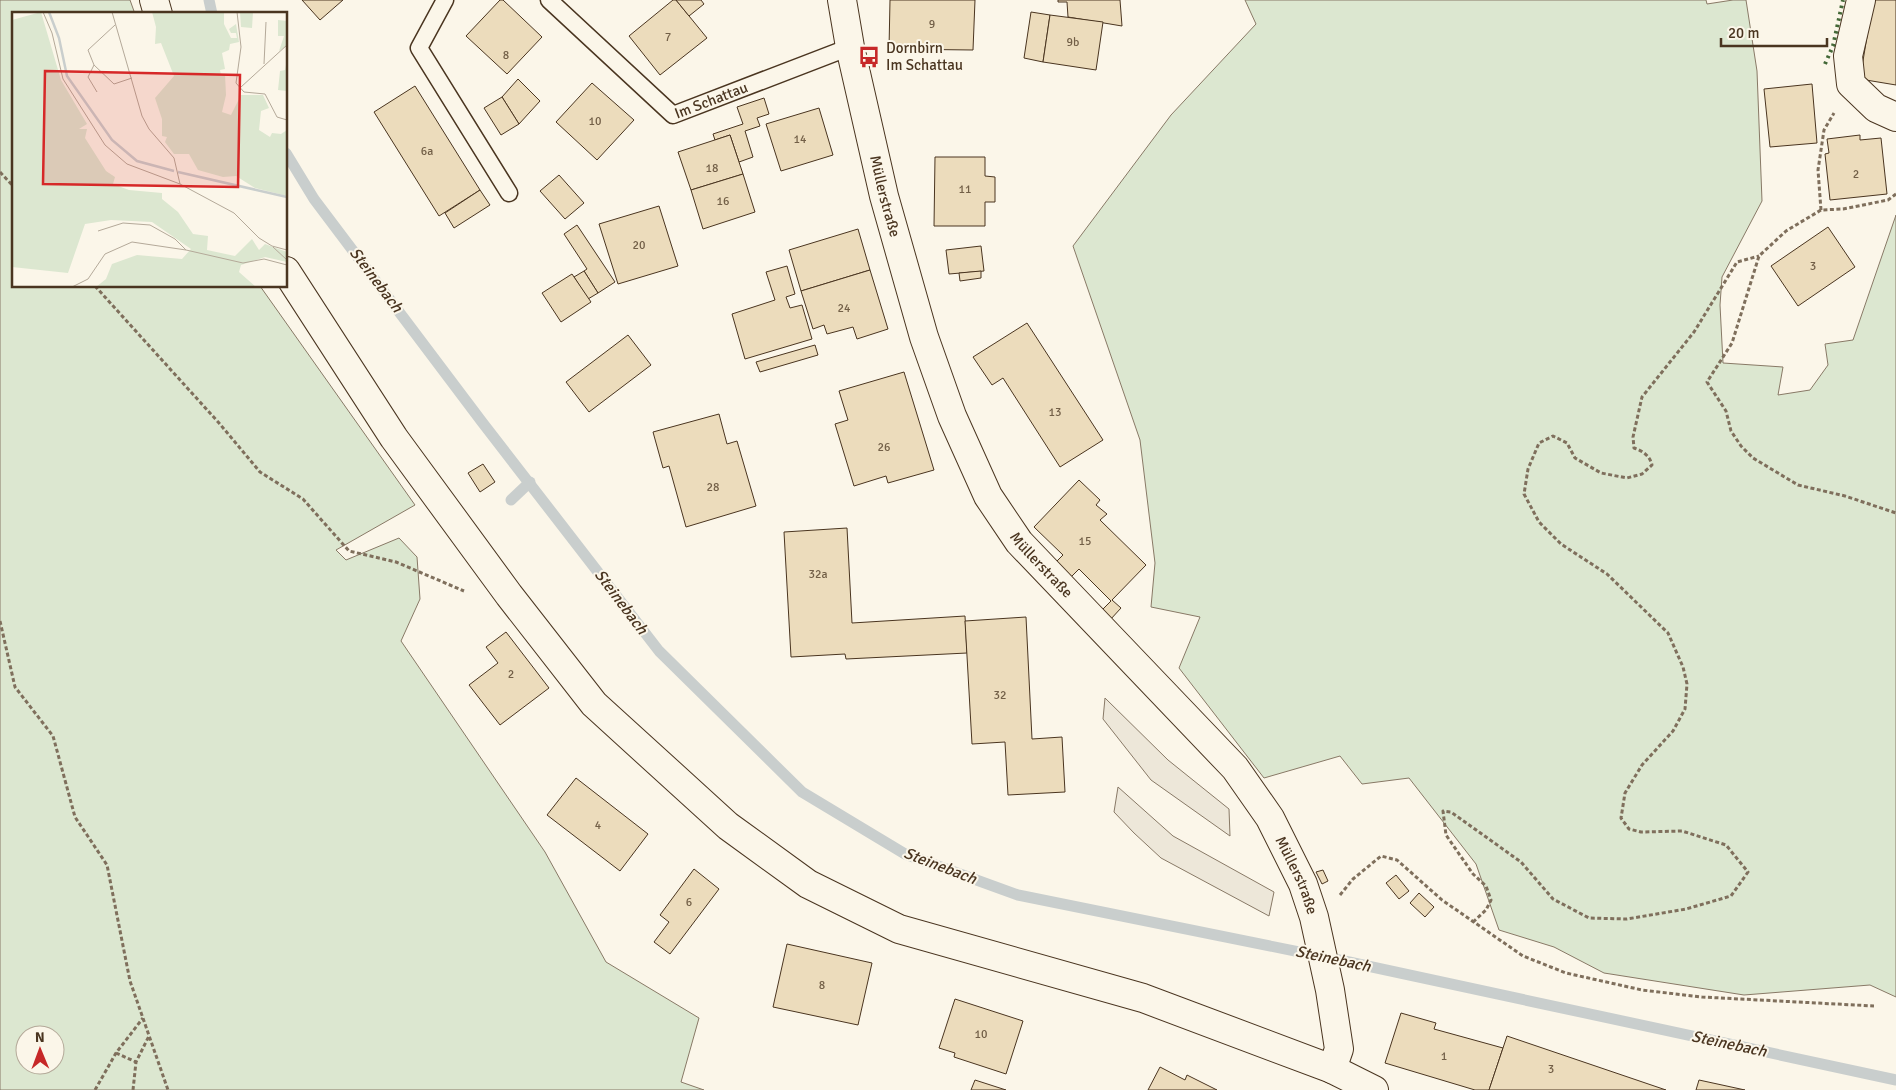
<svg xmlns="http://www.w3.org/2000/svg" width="1896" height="1090" viewBox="0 0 1896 1090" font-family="Signika,sans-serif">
	<rect width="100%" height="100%" fill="#fbf6e9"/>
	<!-- green -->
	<g fill="#dce7d0" stroke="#887966" fill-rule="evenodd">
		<path d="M0 0H130L135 14H14V286H260L415 505 336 550 346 560 399 538 417 557 420 599 401 641 545 852 606 962 699 1018 681 1082 704 1090H0ZM25 1035H55V1065H25Z"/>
		<polygon points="1245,0 1706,0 1707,4 1733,0 1746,0 1757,71 1762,201 1722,277 1720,305 1723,363 1783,367 1778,395 1810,390 1828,365 1825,344 1853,340 1896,215 1896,997 1870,985 1744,995 1604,973 1554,947 1499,930 1476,864 1409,778 1362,784 1340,756 1264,778 1179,668 1200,617 1151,607 1155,563 1140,440 1073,246 1171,115 1256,24"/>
	</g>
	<!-- parking -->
	<g fill="#ede7d9" stroke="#887966">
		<polygon points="1105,698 1168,760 1229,809 1230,836 1151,780 1103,719"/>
		<polygon points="1118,787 1173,836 1274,892 1269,916 1161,858 1134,833 1114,812"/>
	</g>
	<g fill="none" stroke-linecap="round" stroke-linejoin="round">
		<!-- stream -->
		<g stroke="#c9cecd" stroke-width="11">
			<polyline points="209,0 212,14"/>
			<polyline points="286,153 314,199 482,422 659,651 802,792 905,854 1018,895 1349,962 1896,1080"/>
			<polyline points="511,500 530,482"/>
		</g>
	</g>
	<!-- building -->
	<g fill="#ecdcbc" stroke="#4a3520">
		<polygon points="302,0 343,0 320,20"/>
		<polygon points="500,0 503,0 542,37 507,74 466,36"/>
		<polygon points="673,0 676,0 707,38 660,75 629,36"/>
		<polygon points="676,0 701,0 704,4 689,16"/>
		<polygon points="890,0 975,0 973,50 889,49"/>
		<polygon points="1058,0 1120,0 1122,26 1068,17 1067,2 1058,2"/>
		<polygon points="1873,0 1896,0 1896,85 1860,79"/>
		<polygon points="1031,12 1050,15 1043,62 1024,58"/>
		<polygon points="1050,15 1103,22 1096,70 1043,62"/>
		<polygon points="518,79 540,101 519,124 502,97"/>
		<polygon points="592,83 634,120 597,160 556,122"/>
		<polygon points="1812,84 1817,143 1770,147 1764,89"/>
		<polygon points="415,86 480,190 439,216 374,112"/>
		<polygon points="502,97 519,124 501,135 484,108"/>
		<polygon points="764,98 769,114 757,118 760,126 745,131 753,157 739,162 730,135 715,140 713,134 743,124 737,107"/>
		<polygon points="819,108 833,155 781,171 766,124"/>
		<polygon points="730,135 743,174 691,190 678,152"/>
		<polygon points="1860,135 1860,140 1881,138 1887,194 1830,200 1825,154 1829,153 1827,139"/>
		<polygon points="935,157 985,157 985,176 995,177 995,202 985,202 985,226 934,226"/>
		<polygon points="743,174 755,212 703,229 691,190"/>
		<polygon points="559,175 584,203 565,219 540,191"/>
		<polygon points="480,190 490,205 454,228 445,213"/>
		<polygon points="659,206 678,266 618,284 599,224"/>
		<polygon points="577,225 615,282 598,293 584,271 587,269 564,234"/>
		<polygon points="1828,227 1855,267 1798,306 1771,266"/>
		<polygon points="858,229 870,270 801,291 789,250"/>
		<polygon points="981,246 984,271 949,274 946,250"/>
		<polygon points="787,266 795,294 786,297 790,308 802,305 812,339 745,359 732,314 775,300 766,272"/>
		<polygon points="870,270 888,329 857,339 853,327 827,334 824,325 813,329 801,291"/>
		<polygon points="584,271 598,293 588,299 574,277"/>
		<polygon points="981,271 981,278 960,281 959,273"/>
		<polygon points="572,274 591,302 561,322 542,293"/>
		<polygon points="1027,323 1103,440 1060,467 1003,378 992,385 973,357"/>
		<polygon points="628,335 651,365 589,412 566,382"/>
		<polygon points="815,345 818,355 760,372 756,362"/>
		<polygon points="904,372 934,470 888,483 886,476 854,486 835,424 848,420 839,391"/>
		<polygon points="719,414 727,444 737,441 756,506 686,527 669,466 663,468 653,432"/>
		<polygon points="483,464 495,482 480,492 468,473"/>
		<polygon points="1079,480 1100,500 1096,505 1107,514 1100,520 1146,565 1112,600 1121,608 1110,620 1101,611 1111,601 1079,569 1070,578 1055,563 1063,555 1034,527"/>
		<polygon points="847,528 852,623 965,616 967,653 846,659 845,654 791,657 784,532"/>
		<polygon points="1026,617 1032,739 1062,737 1065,792 1008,795 1005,742 972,744 965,621"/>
		<polygon points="506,632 549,688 500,725 469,685 498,663 486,647"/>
		<polygon points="576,778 648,834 620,871 547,815"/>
		<polygon points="694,869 719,889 670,954 654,942 669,922 660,915"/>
		<polygon points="1323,870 1328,881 1322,884 1316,872"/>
		<polygon points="1396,875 1409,891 1399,899 1386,883"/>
		<polygon points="1419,893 1434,907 1425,917 1410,903"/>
		<polygon points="787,944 872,963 858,1025 773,1007"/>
		<polygon points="955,999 1023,1021 1006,1074 954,1057 955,1053 939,1048"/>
		<polygon points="1401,1013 1436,1023 1434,1029 1503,1048 1489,1090 1475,1090 1385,1063"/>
		<polygon points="1507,1036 1666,1090 1489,1090"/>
		<polygon points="1160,1067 1185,1080 1187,1075 1217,1090 1148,1090"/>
		<polygon points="975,1080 1006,1090 971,1090"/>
		<polygon points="1699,1080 1745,1090 1696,1090"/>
	</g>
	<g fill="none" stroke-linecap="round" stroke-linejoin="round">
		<!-- lane casing -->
		<g stroke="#4a3520" stroke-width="19">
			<g id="lane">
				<polyline points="445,0 419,48 509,193"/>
				<path id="s1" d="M549 0 673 115 850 47"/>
			</g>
		</g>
		<!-- street casing -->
		<g stroke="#4a3520" stroke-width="30">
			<g id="street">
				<polyline points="154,0 158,14"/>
				<path id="s2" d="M842 0 850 47 884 196 924 337 952 416 988 496 1019 542 1235 768 1270 818 1303 884 1314 917 1330 990 1339 1049 1332 1069"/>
				<polyline points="1861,0 1848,56 1851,84 1876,108 1896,117"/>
				<polyline points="286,271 394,438 509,595 594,704 728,826 808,884 899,929 1143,998 1332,1069 1374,1090"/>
			</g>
		</g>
		<!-- path -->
		<g stroke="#7f6f5c" stroke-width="3" stroke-dasharray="4 2.5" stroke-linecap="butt">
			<polyline points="0,172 14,187"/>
			<polyline points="1896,194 1888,200 1843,209 1821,210 1786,231 1759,256 1732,343 1707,382 1726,411 1731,431 1741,446 1753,458 1798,485 1845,496 1896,513"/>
			<polyline points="1821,210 1818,170 1824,130 1834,113"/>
			<polyline points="95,286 219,423 260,472 303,499 349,551 396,562 464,591"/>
			<polyline points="0,621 15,687 53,736 75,817 107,865 130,981 168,1090"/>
			<polyline points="1340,895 1353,879 1381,856 1397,860 1442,900 1523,956 1566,973 1642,990 1702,997 1874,1006"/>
			<path d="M1473 922 1486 910 1491 900 1486 886 1473 874 1446 835 1443 811 1451 812 1521 862 1553 899 1589 918 1627 919 1686 909 1731 896 1748 872 1726 845 1682 831 1641 832 1629 829 1621 818 1625 793 1642 765 1673 731 1685 709 1687 684 1683 667 1668 633 1607 574 1561 544 1539 522 1524 494 1528 469 1539 443 1553 436 1567 443 1575 458 1601 473 1627 478 1642 474 1652 465C1650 456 1643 451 1634 448L1633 437 1642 397 1694 332 1737 262 1759 256"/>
			<polyline points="116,1053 136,1062"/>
			<polyline points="95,1090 116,1053 143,1018"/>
			<polyline points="133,1090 136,1062 149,1036"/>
		</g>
		<!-- lane -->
		<use href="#lane" stroke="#fbf6e9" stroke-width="16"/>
		<!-- street -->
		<use href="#street" stroke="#fbf6e9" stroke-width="28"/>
		<!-- hedge -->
		<polyline stroke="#436837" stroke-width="4" stroke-dasharray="2.5 4" stroke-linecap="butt" points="1825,64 1833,46 1843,0"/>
	</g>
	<!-- icons -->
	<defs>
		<g id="bus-bare" transform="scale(1.725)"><path d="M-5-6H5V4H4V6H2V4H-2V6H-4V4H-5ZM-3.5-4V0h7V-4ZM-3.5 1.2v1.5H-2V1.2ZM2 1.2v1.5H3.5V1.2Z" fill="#c62828" stroke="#fbf6e9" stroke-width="2.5" paint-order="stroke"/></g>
	</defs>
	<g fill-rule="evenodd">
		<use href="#bus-bare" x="869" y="57"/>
	</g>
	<g text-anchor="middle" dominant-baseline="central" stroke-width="4" stroke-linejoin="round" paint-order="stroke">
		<!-- number labels -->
		<g font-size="12" fill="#725f47">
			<text x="932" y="24">9</text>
			<text x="668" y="37">7</text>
			<text x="1073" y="42">9b</text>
			<text x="506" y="55">8</text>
			<text x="595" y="121">10</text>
			<text x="800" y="139">14</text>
			<text x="427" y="151">6a</text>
			<text x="712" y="168">18</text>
			<text x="1856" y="174">2</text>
			<text x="965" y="189">11</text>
			<text x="723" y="201">16</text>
			<text x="639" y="245">20</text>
			<text x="1813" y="266">3</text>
			<text x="844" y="308">24</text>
			<text x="1055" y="412">13</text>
			<text x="884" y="447">26</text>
			<text x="713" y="487">28</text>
			<text x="1085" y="541">15</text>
			<text x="818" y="574">32a</text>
			<text x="511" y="674">2</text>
			<text x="1000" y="695">32</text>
			<text x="598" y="825">4</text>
			<text x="689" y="902">6</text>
			<text x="822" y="985">8</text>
			<text x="981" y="1034">10</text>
			<text x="1444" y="1056">1</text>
			<text x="1551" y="1069">3</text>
		</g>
		<!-- poi labels -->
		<g font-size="15" fill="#4a3520" stroke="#fbf6e9" text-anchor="start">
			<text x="886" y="48">Dornbirn<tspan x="886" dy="17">Im Schattau</tspan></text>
		</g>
		<!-- street labels -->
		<g font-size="15" fill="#4a3520" stroke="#fbf6e9">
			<text stroke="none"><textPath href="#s1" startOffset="210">Im Schattau</textPath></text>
			<text stroke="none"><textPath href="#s2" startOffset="201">Müllerstraße</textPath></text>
			<text stroke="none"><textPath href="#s2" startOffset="606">Müllerstraße</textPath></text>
			<text stroke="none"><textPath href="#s2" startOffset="1011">Müllerstraße</textPath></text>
		</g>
		<!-- water labels -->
		<g font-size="16" font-style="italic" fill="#4a3520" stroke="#fbf6e9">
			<text transform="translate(376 280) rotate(53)">Steinebach</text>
			<text transform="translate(621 602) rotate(53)">Steinebach</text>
			<text transform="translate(940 866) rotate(21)">Steinebach</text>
			<text transform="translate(1333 959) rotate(12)">Steinebach</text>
			<text transform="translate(1729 1044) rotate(12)">Steinebach</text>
		</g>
	</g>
	<!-- overview -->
	<g transform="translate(12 12)">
		<rect width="275" height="275" fill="#fbf6e9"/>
		<path d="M29 0 49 68 75 112 67 117H75L73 126 94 159 103 165 101 172 117 178 150 181V187L166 200 181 222 196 224 195 238 223 244 240 227 247 238 253 232 275 240V250L253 245 229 253 227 260 244 275H84L94 267 100 252 125 243 170 247 179 237 140 210 99 208 73 212 56 261 0 255V8ZM140 0H212V12L219 26H225L224 21H219L217 17 224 12 227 30 218 32 217 38 210 41 213 57 208 58 209 63 213 62 214 83 210 100 219 103 229 83H251L257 96 249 99 247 118 258 125 260 121 269 122 275 118V184L243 176 224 164 211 165 186 158 177 142H162L153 130 155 125 150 124V107L143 86 162 64 149 31 143 32 144 15ZM228 0H241L240 16 229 15ZM266 8 275 9V34L267 39 272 24H266ZM275 48V79L266 78 268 59 273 58Z" fill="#dce7d0"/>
		<path fill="none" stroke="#c9cecd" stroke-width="2.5" d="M37 0 47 26 55 64 100 128 125 149 162 159M166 160 275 185"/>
		<path fill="none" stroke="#b4a999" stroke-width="1" d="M31 0 40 21 51 67 93 133 115 152 168 172 222 201 247 226 260 234 275 238M100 0 130 104 137 117 162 146 168 172M225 0 229 35 224 71 232 80 253 82 265 105 275 108M103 13 76 38 82 53 102 72 120 66M252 52 254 10M82 53 76 65 85 80M229 75 275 33M86 219 111 211 138 213 163 227 174 238M261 235 275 248M60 275 76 267 93 242 120 230 174 238 231 251 252 247 275 253"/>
		<path fill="#d62828" fill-opacity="0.15" stroke="#d62828" stroke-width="2.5" d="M33 59 228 63 226 175 31 172Z"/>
		<rect width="275" height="275" fill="none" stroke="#4a3520" stroke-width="2.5"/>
	</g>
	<!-- north arrow -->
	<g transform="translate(40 1050) rotate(359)"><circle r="24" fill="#fbf6e9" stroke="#b4a999"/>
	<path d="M0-4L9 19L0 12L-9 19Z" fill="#c62828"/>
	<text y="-8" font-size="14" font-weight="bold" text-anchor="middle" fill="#4a3520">N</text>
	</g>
	<!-- scale -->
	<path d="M1721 38v8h106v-8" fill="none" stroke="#4a3520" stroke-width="2.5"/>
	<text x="1728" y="38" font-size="15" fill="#4a3520" stroke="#fbf6e9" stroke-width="4" paint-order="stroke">20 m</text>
</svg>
